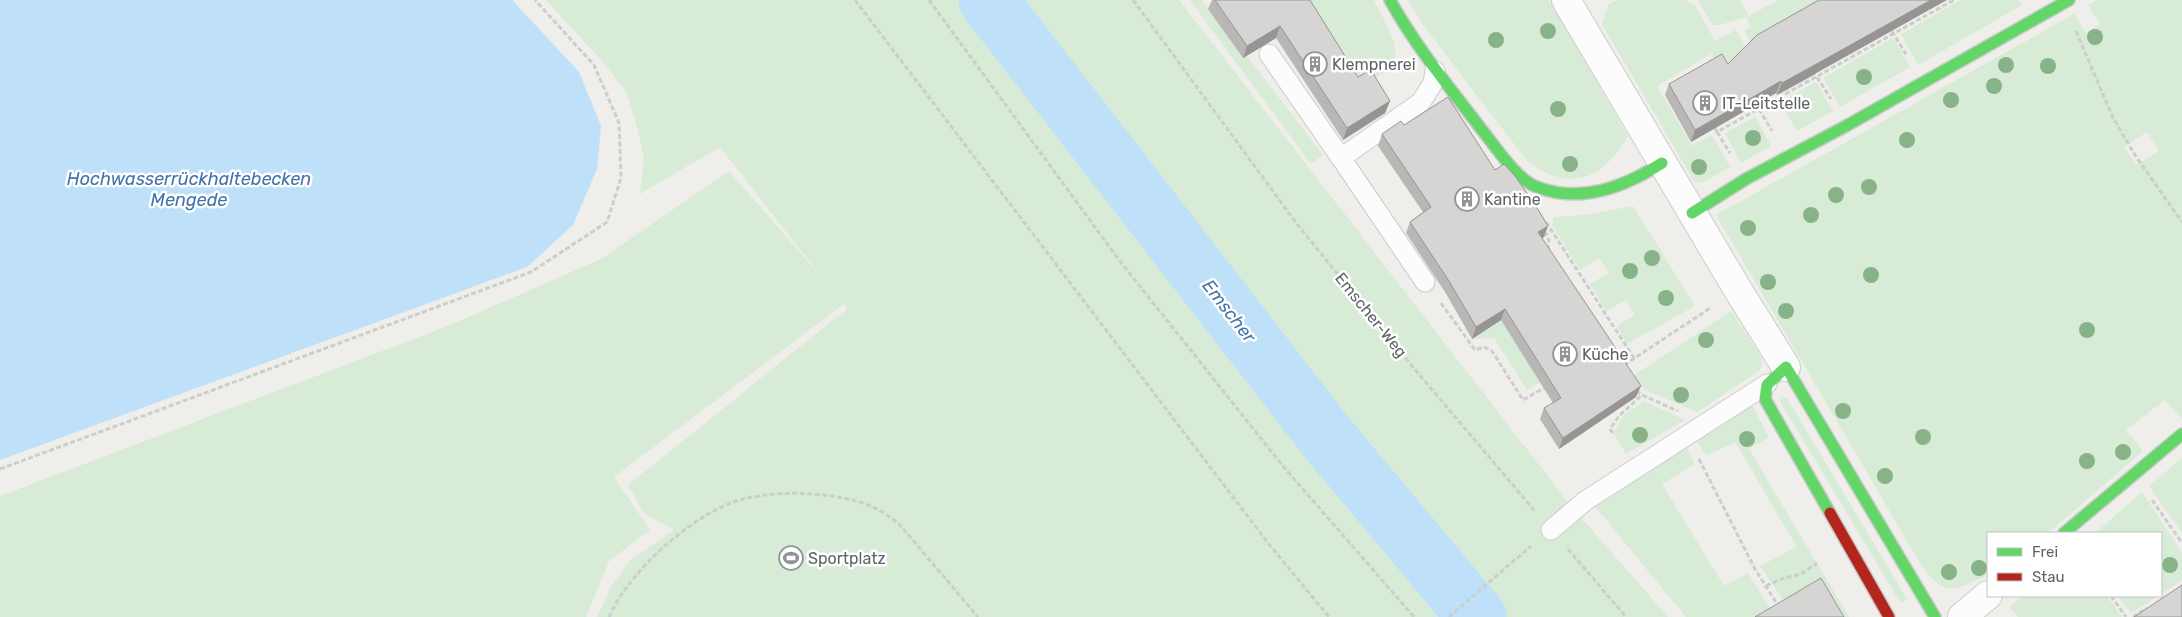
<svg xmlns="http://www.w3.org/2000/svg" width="2182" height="617" viewBox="0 0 2182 617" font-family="Rubik,sans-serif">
	<rect width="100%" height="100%" fill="#efeeea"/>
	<!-- green -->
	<g fill="#d8ebd6" fill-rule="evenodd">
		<polygon points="546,0 1179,0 1570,505 1668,617 597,617 611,587 629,561 674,530 644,513 628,485 847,309 844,304 614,477 650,530 609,561 586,617 0,617 0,496 448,326 601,259 729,171 823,279 720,147 640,194 644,158 636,123 626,91 602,61"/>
		<polygon points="1190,0 1202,0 1243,58 1247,56 1323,155 1311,164"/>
		<path d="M1298 0H1374C1383 20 1403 46 1393 68L1354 89Z"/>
		<path d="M1408 0H1549L1628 136C1603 179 1571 193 1528 162L1423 25Z"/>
		<polygon points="1617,0 1685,0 1695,5 1715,41 1736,30 1745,46 1741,49 1747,58 1722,72 1711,54 1657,86 1692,146 1712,135 1730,167 1707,180 1698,183 1694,181 1602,24 1608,5"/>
		<polygon points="1697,0 1740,0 1749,16 1778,0 1822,0 1753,46 1744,31 1751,27 1747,17 1719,25 1713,25"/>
		<polygon points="1961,0 2019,0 2022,5 1918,65 1901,34"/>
		<path d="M2097 0H2182V418L2165 400 2126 430 2143 451 2048 533H1988V575C1953 591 1945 598 1920 563L1716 215 2074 14 2086 33 2100 24 2088 5ZM2147 132 2159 151 2136 165 2124 147Z"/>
		<polygon points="1893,38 1910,67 1840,107 1823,78"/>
		<polygon points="1816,82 1833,111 1797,131 1780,102"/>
		<polygon points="1755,117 1771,146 1741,163 1725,133"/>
		<polygon points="1633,206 1695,306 1627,344 1617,326 1635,315 1626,300 1607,311 1590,284 1609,273 1599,258 1580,270 1552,226 1554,217 1585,215"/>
		<polygon points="1731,311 1762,358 1762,366 1759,371 1697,412 1645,390 1633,376"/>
		<polygon points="1501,320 1541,382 1527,390 1494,338 1472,339"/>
		<polygon points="1782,396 1787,398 1906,597 1905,601 1902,602 1898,599 1781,403 1780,398"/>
		<polygon points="1644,401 1685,420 1626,454 1613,433 1624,415"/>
		<polygon points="1752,405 1769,437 1749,449 1849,617 1829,617 1788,607 1760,566 1797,547 1735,442 1706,456 1696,440"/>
		<polygon points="1687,448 1695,464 1662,484 1724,586 1748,573 1775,617 1686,617 1594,505"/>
		<polygon points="2182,458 2182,533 2149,486"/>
		<polygon points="2142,492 2182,553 2182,580 2161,594 2161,533 2095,533"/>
		<polygon points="2022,596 2107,596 2122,617 2018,617 2009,607"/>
		<polygon points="2118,596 2158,596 2131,613"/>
	</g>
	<!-- water -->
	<polygon fill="#bfe0f9" points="0,0 512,0 579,72 601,126 597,169 573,225 527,267 0,460"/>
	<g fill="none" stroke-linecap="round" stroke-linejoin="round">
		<!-- river -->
		<polyline stroke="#bfe0f9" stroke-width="59" points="988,0 1328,439 1477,617"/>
		<!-- lane casing -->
		<g stroke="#cbcccc" stroke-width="21">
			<g id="lane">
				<polyline points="1269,54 1341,158 1421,102 1433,83 1435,71"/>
				<polyline points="1341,158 1425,282"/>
				<polyline points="1551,530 1585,501 1767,384"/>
			</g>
		</g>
		<!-- street casing -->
		<g stroke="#cbcccc" stroke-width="30">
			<g id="street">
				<polyline points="1566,0 1738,290 1786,367"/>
				<polyline points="1962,617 1988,595"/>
			</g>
		</g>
		<!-- fast casing -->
		<g stroke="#cacacb" stroke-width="14">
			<g id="fast">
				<path d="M1390 0C1416 47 1450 88 1482 130 1495 146 1517 180 1537 187 1581 204 1624 187 1662 163"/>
				<polyline points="1692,213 1746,179 1846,126 2069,0"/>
				<polyline points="1830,513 1765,399 1767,385 1786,367 1935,617"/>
				<polyline points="2064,533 2182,434"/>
			</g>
		</g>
		<!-- jam casing -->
		<g stroke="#cacacb" stroke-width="14">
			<polyline id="jam" points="1830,513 1889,617"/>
		</g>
		<!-- path -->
		<g stroke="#cacfcc" stroke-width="3" stroke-dasharray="5 2.5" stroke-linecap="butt">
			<polyline points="855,0 1268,543 1329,617"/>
			<polyline points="929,0 1119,260 1282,465 1414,617"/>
			<polyline points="1133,0 1297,224 1412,366 1534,510"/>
			<polyline points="1892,31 1907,56"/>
			<polyline points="2076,31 2113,118 2135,155 2182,222"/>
			<polyline points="1817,77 1831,99"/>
			<polyline points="1759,109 1772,131"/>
			<polyline points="1715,128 1717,132 1954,0"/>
			<polyline points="1717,132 1730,153"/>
			<polyline points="1546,222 1634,358"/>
			<polyline points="1548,250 1549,240 1545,235 1551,231"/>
			<polyline points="1441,303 1475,350 1484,347 1492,351 1523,400 1544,388"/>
			<polyline points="1624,365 1712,307"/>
			<polyline points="1636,391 1642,395 1678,411"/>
			<polyline points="1613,433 1610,429 1619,416 1642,395"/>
			<polyline points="1699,459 1755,569 1779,607"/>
			<polyline points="0,469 531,272 607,222 621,178 619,123 594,65 535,0"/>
			<polyline points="2152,500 2182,543"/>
			<polyline points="1568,549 1626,617"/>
			<polyline points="1766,586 1781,579 1801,574 1817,563"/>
			<polyline points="2111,596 2126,617"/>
			<path d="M609 617C630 570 693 513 743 499 771 492 803 492 831 496 859 500 878 506 900 525L978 617"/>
			<polyline points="1449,617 1531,546"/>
			<polyline points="2133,617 2147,608"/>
		</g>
		<!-- lane -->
		<use href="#lane" stroke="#fdfcfc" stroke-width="19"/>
		<!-- street -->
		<use href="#street" stroke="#fdfcfc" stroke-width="28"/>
		<!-- fast -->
		<use href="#fast" stroke="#63d668" stroke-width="11"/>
		<!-- jam -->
		<use href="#jam" stroke="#b3261e" stroke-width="11"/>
	</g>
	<!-- trees -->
	<g fill="#88b388">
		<circle cx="1548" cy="31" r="8"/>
		<circle cx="2095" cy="37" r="8"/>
		<circle cx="1496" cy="40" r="8"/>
		<circle cx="2006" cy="65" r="8"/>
		<circle cx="2048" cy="66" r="8"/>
		<circle cx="1864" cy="77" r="8"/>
		<circle cx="1994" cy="86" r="8"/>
		<circle cx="1951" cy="100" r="8"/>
		<circle cx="1558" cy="109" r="8"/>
		<circle cx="1753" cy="138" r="8"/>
		<circle cx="1907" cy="140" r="8"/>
		<circle cx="1570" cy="164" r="8"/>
		<circle cx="1699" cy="167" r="8"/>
		<circle cx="1869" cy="187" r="8"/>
		<circle cx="1836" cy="195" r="8"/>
		<circle cx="1811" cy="215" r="8"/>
		<circle cx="1748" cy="228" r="8"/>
		<circle cx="1652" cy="258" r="8"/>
		<circle cx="1630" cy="271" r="8"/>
		<circle cx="1871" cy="275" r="8"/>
		<circle cx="1768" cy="282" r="8"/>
		<circle cx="1666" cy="298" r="8"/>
		<circle cx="1786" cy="311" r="8"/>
		<circle cx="2087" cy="330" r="8"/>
		<circle cx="1706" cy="340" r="8"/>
		<circle cx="1681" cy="395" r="8"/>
		<circle cx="1843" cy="411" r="8"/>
		<circle cx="1640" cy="435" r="8"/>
		<circle cx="1923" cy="437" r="8"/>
		<circle cx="1747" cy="439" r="8"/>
		<circle cx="2123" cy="452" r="8"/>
		<circle cx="2087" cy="461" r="8"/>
		<circle cx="1885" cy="476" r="8"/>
		<circle cx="2170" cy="565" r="8"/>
		<circle cx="1979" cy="568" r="8"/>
		<circle cx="1949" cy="572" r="8"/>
	</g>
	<!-- wall -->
	<g fill="#b8b7b5">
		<polygon points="1212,0 1310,0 1358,77 1390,101 1385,113 1343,140 1276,38 1243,58 1208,9"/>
		<polygon points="1728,64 1816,74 1777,95 1776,93 1691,142 1665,95 1669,84"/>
		<polygon points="1404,125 1495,170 1544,237 1542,238 1636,397 1559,449 1540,419 1544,408 1553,403 1501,320 1472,339 1445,292 1406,233 1410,222 1423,212 1378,146 1382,134"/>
	</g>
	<!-- shaded-wall -->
	<g fill="#969594">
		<polygon points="1931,0 1947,0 1777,95 1782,83"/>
		<polygon points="1280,26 1276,38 1243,58 1247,46"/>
		<polygon points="1781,81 1776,93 1691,142 1695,130"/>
		<polygon points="1390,101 1385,113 1343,140 1347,128"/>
		<polygon points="1548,226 1544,237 1534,243 1538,232"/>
		<polygon points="1505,309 1501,320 1472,339 1476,327"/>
		<polygon points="1641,386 1636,397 1559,449 1563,438"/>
	</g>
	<!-- building -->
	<g fill="#d6d5d3" stroke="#969594">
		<polygon points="1215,0 1310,0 1358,77 1371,70 1390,101 1347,128 1280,26 1247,46"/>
		<polygon points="1819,0 1931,0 1820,62 1782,83 1781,81 1695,130 1669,84 1722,54 1728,64 1757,35"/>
		<polygon points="1448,97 1495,170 1504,164 1515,176 1536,206 1548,226 1538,232 1641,386 1563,438 1544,408 1561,398 1505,309 1476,327 1449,281 1410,222 1431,207 1382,134 1401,121 1404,125"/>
		<polygon points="1821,578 1844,617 1755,617"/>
		<polygon points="2182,585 2182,617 2134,617"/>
	</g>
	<!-- icons -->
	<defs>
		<g id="building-ring" transform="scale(1.25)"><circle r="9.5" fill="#fff" stroke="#919496" stroke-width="1.5"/><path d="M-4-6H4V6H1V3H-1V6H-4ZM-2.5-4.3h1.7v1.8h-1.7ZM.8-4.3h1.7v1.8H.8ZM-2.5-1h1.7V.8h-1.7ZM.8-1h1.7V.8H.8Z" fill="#919496"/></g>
		<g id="stadium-ring" transform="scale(1.25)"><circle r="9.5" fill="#fff" stroke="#919496" stroke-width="1.5"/><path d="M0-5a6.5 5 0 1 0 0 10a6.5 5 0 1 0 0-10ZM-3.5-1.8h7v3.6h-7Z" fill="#919496"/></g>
	</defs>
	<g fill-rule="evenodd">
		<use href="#building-ring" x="1315" y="64"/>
		<use href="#building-ring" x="1705" y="103"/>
		<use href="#building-ring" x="1467" y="199"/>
		<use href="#building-ring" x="1565" y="354"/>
		<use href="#stadium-ring" x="791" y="558"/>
	</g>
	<g text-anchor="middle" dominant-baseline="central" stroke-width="5" stroke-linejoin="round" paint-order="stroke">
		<!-- poi labels -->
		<g font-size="16" fill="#5f6368" stroke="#fff" text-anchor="start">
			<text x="1332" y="64">Klempnerei</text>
			<text x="1722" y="103">IT-Leitstelle</text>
			<text x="1484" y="199">Kantine</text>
			<text x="1582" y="354">Küche</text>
			<text x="808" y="558">Sportplatz</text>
		</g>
		<!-- street labels -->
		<g font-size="16" fill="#5f6368" stroke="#fff">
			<text transform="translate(1371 315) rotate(51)">Emscher-Weg</text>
		</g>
		<!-- water labels -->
		<g font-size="18" font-style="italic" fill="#4174aa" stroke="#fff">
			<text x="189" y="179">Hochwasserrückhaltebecken<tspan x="189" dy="21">Mengede</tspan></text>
			<text transform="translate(1229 311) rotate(52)">Emscher</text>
		</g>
	</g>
	<!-- legend -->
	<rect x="1987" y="532" width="175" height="65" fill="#ffffff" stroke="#bfc1c3"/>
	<rect x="1997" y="548" width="25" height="8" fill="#63d668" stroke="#bfc1c3"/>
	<text x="2032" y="557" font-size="15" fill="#5f6368">Frei</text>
	<rect x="1997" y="573" width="25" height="8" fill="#b3261e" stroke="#bfc1c3"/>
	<text x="2032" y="582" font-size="15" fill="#5f6368">Stau</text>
</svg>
